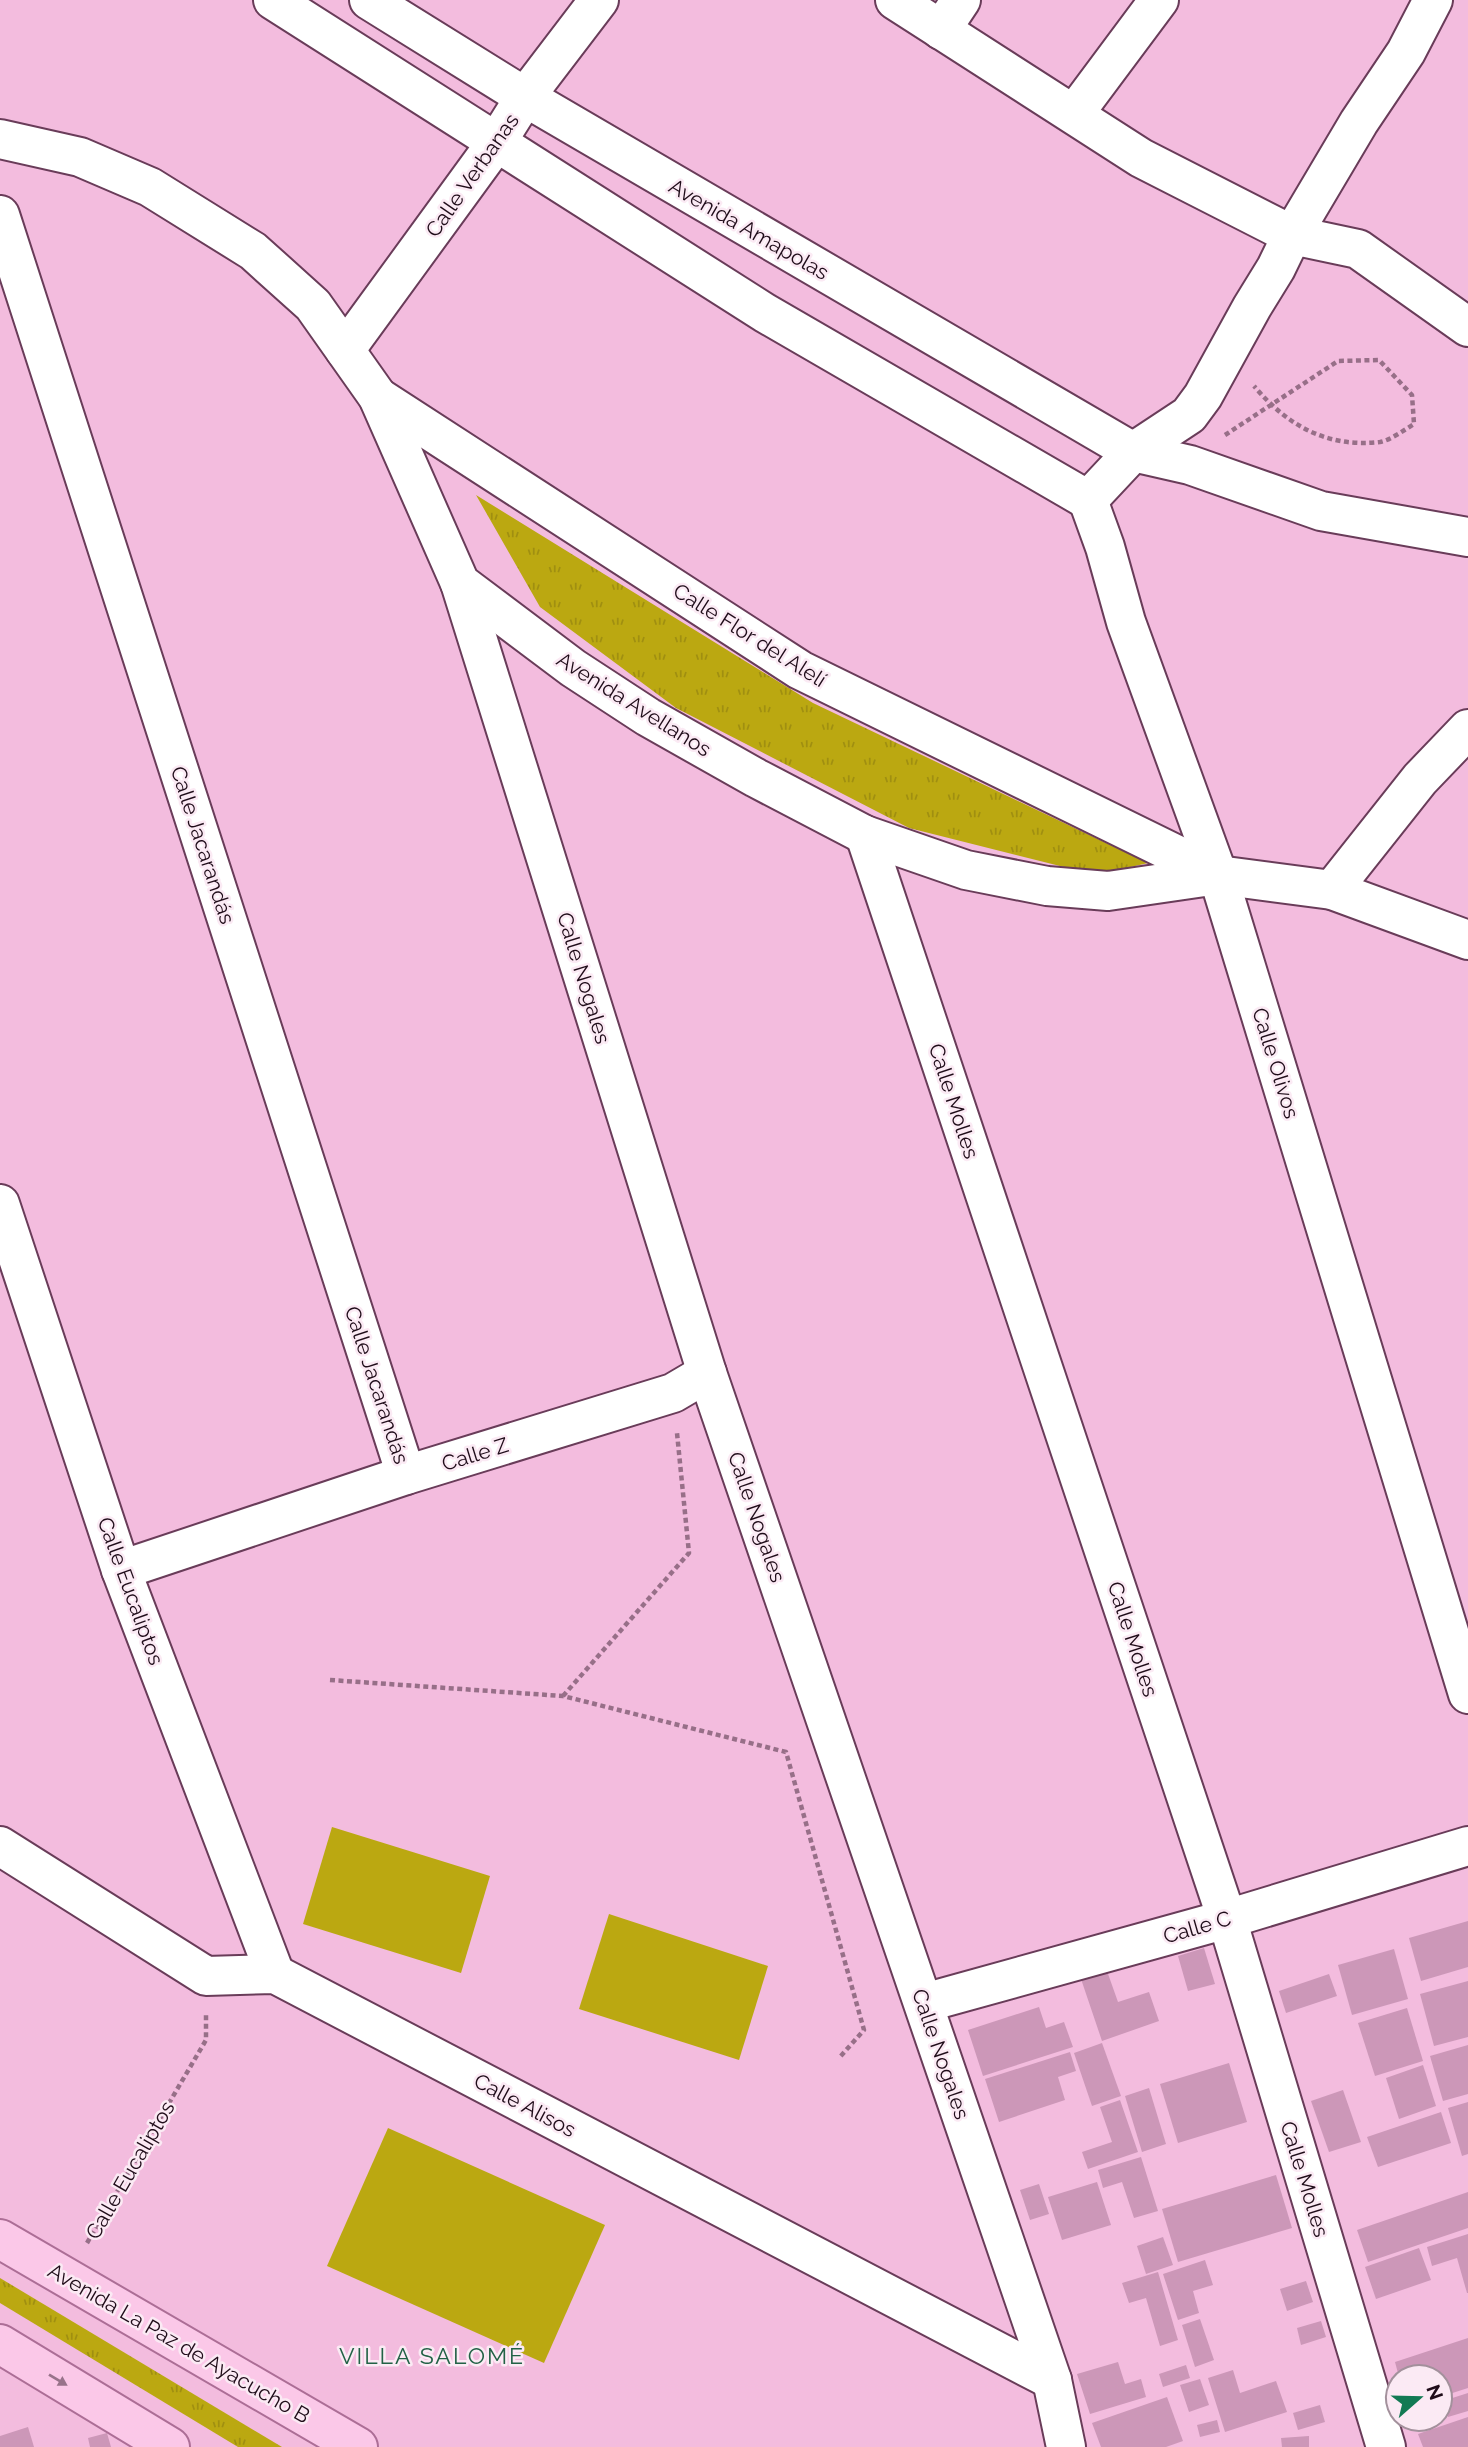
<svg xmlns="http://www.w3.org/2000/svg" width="1468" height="2447" viewBox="0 0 1468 2447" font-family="Raleway,sans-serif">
	<defs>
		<pattern id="grass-tufts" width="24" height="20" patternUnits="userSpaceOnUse" patternTransform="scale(1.75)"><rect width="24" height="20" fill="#bba811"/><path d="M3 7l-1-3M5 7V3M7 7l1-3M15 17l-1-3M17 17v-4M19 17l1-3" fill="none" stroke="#a08f10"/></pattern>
	</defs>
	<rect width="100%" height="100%" fill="#f3bcde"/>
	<!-- grass -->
	<g fill="url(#grass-tufts)">
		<polygon points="476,495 813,703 1148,863 1096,875 909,828 676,708 540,607"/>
		<polygon points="0,2278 282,2447 238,2447 0,2303"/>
	</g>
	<!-- garden -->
	<g fill="#bba811">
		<polygon points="332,1827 490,1876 461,1973 303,1924"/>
		<polygon points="609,1914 768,1966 739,2060 579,2009"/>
		<polygon points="388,2128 605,2225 544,2363 327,2266"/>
	</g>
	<!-- building -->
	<g fill="#cc97b8">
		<polygon points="1468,1921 1468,1967 1421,1981 1409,1938"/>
		<polygon points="1204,1948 1215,1984 1188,1991 1178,1956"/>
		<polygon points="1394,1949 1408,1999 1352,2015 1338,1965"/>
		<polygon points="1107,1971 1118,2002 1149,1992 1159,2021 1102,2041 1081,1979"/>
		<polygon points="1329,1974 1337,1996 1286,2013 1279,1991"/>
		<polygon points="1468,1981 1468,2037 1434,2046 1420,1994"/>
		<polygon points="1039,2007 1046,2028 1064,2022 1073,2047 983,2076 968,2030"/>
		<polygon points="1407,2008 1423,2061 1375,2076 1358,2023"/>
		<polygon points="1102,2043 1121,2096 1092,2106 1074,2053"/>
		<polygon points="1468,2045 1468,2094 1443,2101 1430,2056"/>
		<polygon points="1070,2052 1076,2071 1058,2077 1065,2100 999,2122 985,2079"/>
		<polygon points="1229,2063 1247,2122 1178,2143 1160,2084"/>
		<polygon points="1423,2065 1436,2106 1399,2119 1386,2078"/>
		<polygon points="1149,2088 1166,2144 1142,2152 1125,2096"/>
		<polygon points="1343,2090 1361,2142 1329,2152 1311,2101"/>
		<polygon points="1120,2100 1138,2152 1088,2169 1082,2152 1112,2142 1100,2107"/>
		<polygon points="1468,2102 1468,2154 1462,2156 1448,2108"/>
		<polygon points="1441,2112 1451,2143 1378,2167 1367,2137"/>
		<polygon points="1141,2157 1158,2211 1134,2218 1122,2182 1103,2188 1098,2170"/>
		<polygon points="1276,2175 1292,2228 1178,2262 1162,2209"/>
		<polygon points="1097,2182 1111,2225 1062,2240 1048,2197"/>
		<polygon points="1039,2184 1049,2214 1030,2220 1020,2190"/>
		<polygon points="1468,2192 1468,2228 1368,2262 1357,2230"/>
		<polygon points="1468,2234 1468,2293 1467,2293 1457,2258 1432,2266 1427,2247"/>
		<polygon points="1163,2237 1173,2265 1146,2274 1137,2246"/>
		<polygon points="1419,2248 1431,2280 1376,2299 1365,2267"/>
		<polygon points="1205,2260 1213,2285 1193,2291 1199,2313 1178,2320 1163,2274"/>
		<polygon points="1158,2272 1178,2340 1160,2346 1146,2298 1129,2303 1122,2283"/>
		<polygon points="1306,2281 1313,2302 1287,2311 1280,2289"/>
		<polygon points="1200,2319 1214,2360 1195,2367 1182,2325"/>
		<polygon points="1321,2321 1326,2337 1301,2345 1297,2328"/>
		<polygon points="1468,2338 1468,2388 1440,2397 1440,2377 1399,2377 1395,2362"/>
		<polygon points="1118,2362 1125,2384 1141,2379 1146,2397 1090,2414 1077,2374"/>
		<polygon points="1186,2365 1190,2378 1163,2387 1159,2374"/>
		<polygon points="1233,2370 1240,2393 1276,2381 1287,2412 1225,2432 1208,2378"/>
		<polygon points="1200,2379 1209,2405 1189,2412 1180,2385"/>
		<polygon points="1468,2393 1468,2411 1448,2417 1443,2401"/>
		<polygon points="1167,2397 1183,2441 1166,2447 1101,2447 1092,2423"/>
		<polygon points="1320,2405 1325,2422 1298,2430 1293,2413"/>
		<polygon points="1468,2417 1468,2447 1423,2447 1418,2434"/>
		<polygon points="1217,2420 1220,2432 1200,2437 1197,2425"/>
		<polygon points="28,2427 34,2447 0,2447 0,2436"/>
		<polygon points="107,2433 111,2447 90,2447 88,2438"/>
		<polygon points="1309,2436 1309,2447 1282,2447 1281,2438"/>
	</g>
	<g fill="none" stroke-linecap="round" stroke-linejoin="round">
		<!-- minor casing -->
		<g stroke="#693c59" stroke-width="42">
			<g id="minor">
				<polyline points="273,0 765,313 1088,500"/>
				<polyline points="369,0 525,97 1133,452 1190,465 1321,511 1468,537"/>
				<polyline points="895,0 1141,158 1292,235 1358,249 1468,327"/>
				<polyline points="941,30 961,0"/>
				<polyline points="1074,114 1159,0"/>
				<polyline points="0,139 80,157 150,187 253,251 313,305 378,397 460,583 573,668 648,717 756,778 865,835 966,870 1047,886 1108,891 1218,875 1332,890 1468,940"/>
				<polyline points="0,215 406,1475"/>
				<polyline points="345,350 496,143 525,97 599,0"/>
				<polyline points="378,397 800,670 1218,875"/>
				<polyline points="1088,500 1105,547 1126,622 1218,875 1468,1694"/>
				<polyline points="1088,500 1133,452 1189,415 1203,396 1252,307 1276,268 1292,235 1359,122 1406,52 1433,0"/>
				<polyline points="460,583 707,1373 1052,2380 1066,2447"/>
				<polyline points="865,835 1227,1919 1386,2447"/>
				<polyline points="1332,890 1420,779 1468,729"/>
				<polyline points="0,1204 121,1570 275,1974"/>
				<polyline points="121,1570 406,1475 673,1393 707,1373"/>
				<polyline points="0,1846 206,1976 275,1974 1052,2380"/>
				<polyline points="924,2003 1227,1919 1468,1846"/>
			</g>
		</g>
		<!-- major casing -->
		<g stroke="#ac6e96" stroke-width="42">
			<g id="major">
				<polyline points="0,2239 358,2447"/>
				<polyline points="0,2344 170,2447"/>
			</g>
		</g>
		<!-- path -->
		<g stroke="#976f88" stroke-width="4.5" stroke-dasharray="5 3.5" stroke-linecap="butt">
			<path d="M1225 435 1338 361 1379 360 1412 395 1414 424C1404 430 1391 440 1380 442 1326 448 1287 425 1254 386"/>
			<polyline points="330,1680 563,1696 786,1752 864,2030 839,2058"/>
			<polyline points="563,1696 689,1553 677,1433"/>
			<polyline points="87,2243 206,2040 206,2015"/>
		</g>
		<!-- minor -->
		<use href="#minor" stroke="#fff" stroke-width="38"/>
		<!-- major -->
		<use href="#major" stroke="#fbc8e8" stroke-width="38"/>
	</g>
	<!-- one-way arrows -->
	<defs><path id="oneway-solid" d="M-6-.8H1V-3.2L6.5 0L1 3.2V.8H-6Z" transform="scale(1.75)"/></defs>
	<use fill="#98738b" href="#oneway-solid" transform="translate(58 2380) rotate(31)"/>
	<g text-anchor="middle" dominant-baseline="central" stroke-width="5" stroke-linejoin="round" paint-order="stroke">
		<!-- street labels -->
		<g font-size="21" fill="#1f0c19" stroke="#fbeaf4">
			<text transform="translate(472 175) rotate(-55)">Calle Verbanas</text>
			<text transform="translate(749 229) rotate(30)">Avenida Amapolas</text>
			<text transform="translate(750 635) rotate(32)">Calle Flor del Alelí</text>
			<text transform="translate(634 704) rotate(32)">Avenida Avellanos</text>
			<text transform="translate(203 845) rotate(72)">Calle Jacarandás</text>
			<text transform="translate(584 978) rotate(73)">Calle Nogales</text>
			<text transform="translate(1276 1063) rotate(73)">Calle Olivos</text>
			<text transform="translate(954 1101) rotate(72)">Calle Molles</text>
			<text transform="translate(377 1385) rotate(72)">Calle Jacarandás</text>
			<text transform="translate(475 1454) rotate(-17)">Calle Z</text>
			<text transform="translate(757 1517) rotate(71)">Calle Nogales</text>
			<text transform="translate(131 1591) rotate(70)">Calle Eucaliptos</text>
			<text transform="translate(1133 1639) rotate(72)">Calle Molles</text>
			<text transform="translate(1197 1927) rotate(-16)">Calle C</text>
			<text transform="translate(941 2054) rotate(71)">Calle Nogales</text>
			<text transform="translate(525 2105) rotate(28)">Calle Alisos</text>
			<text transform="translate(130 2170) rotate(-60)">Calle Eucaliptos</text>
			<text transform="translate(1305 2179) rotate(73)">Calle Molles</text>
			<text transform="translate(179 2343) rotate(30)">Avenida La Paz de Ayacucho B</text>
		</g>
		<!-- neighbourhood labels -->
		<g font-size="23" letter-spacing="2" fill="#226246" stroke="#fbeaf4">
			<text x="432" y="2355">VILLA SALOMÉ</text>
		</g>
	</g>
	<!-- north arrow -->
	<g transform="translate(1419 2398) rotate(70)"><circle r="33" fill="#fbeaf4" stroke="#a3919c" stroke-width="2"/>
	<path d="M0-5L12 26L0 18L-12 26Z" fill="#127a53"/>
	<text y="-10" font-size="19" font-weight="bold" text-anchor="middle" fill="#1f0c19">N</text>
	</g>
</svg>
